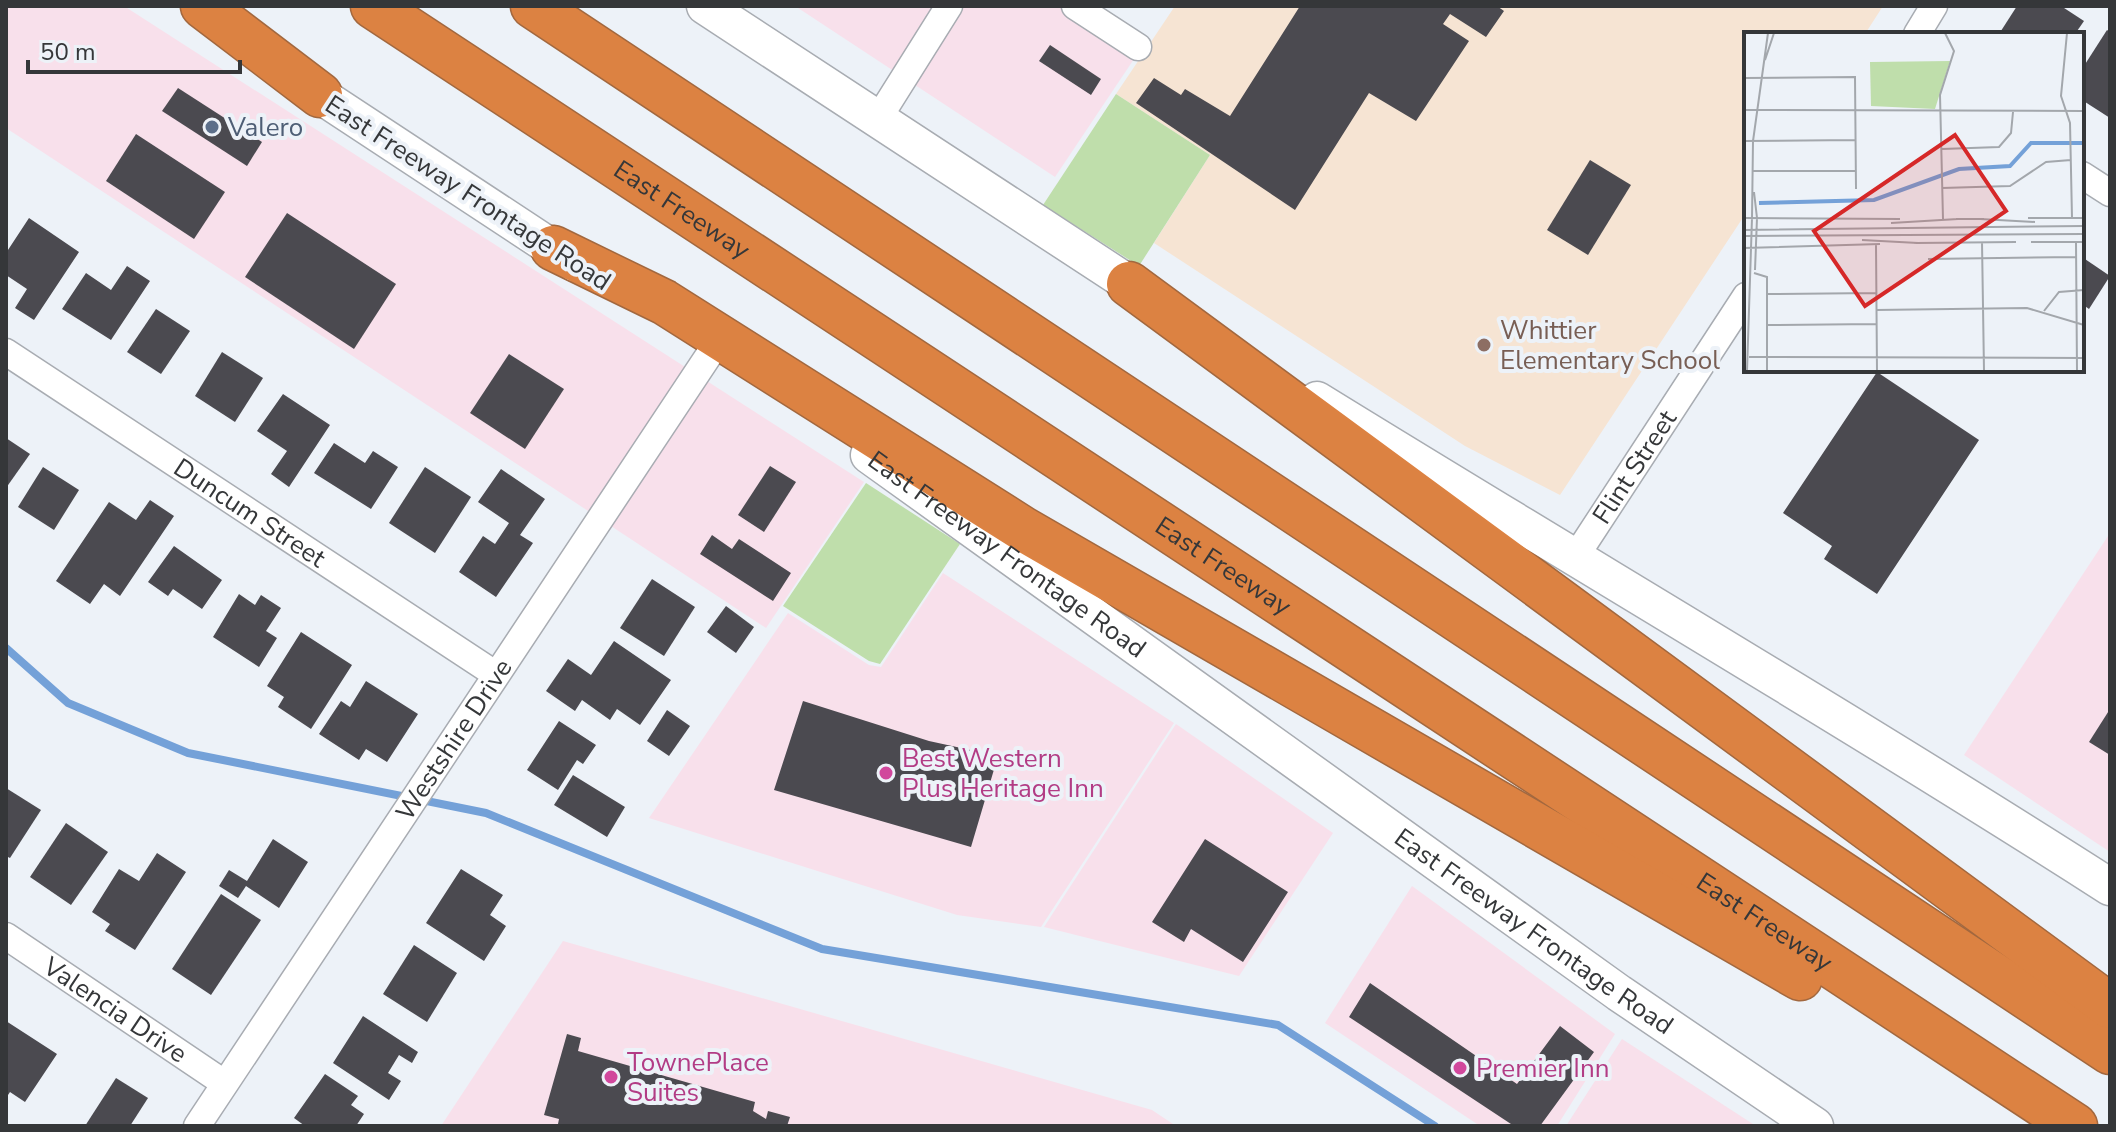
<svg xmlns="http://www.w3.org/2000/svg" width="2116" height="1132" viewBox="0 0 2116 1132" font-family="'Nunito Sans',sans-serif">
	<rect width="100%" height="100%" fill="#edf2f8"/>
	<!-- commercial -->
	<g fill="#f8e0eb">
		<polygon points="6,6 124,6 864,482 766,628 6,128"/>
		<polygon points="795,6 1060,6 1136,56 1055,177"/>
		<polygon points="2110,533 2110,852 1964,755"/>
		<polygon points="943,573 1174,723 1041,927 957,915 649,818 788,613 869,665 881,667"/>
		<polygon points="1176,724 1333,833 1239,976 1044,927"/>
		<polygon points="1412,886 1615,1034 1557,1126 1480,1126 1325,1023"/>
		<polygon points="563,941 1152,1110 1176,1126 441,1126"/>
		<polygon points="1622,1039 1756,1126 1566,1126"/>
	</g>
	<!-- education -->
	<polygon fill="#f6e4d3" points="1175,6 1883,6 1865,34 1746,34 1746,213 1560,495 1465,446 1154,243 1210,155 1116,94"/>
	<!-- green -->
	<g fill="#bfdeab">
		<polygon points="1116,94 1210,155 1139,266 1043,205"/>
		<polygon points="866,483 960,544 880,664 869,661 783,606"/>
	</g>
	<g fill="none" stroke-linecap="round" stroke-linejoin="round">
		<!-- stream -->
		<polyline stroke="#74a1d8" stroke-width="8" points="6,648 68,703 188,753 486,813 822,949 1278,1025 1435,1126"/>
	</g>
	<!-- building -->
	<g fill="#4b4a50">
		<polygon points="1300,6 1497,6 1504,11 1486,37 1450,14 1443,24 1469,41 1416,121 1369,93 1295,210 1136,103 1154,78 1181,95 1185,89 1230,116"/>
		<polygon points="2017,6 2061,6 2084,21 2075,34 1999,34"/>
		<polygon points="2107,30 2110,32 2110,118 2082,100 2082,69"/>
		<polygon points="1050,45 1101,79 1091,95 1039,61"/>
		<polygon points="178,88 262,142 247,166 162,111"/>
		<polygon points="136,134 225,192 194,239 106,181"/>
		<polygon points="1590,160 1631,185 1588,255 1547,230"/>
		<polygon points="287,213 396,284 354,349 245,277"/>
		<polygon points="29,218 79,252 34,320 15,308 27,289 6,275 6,253"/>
		<polygon points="2082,257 2110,276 2089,309 2082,304"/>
		<polygon points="127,266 150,281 111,340 62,309 86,273 111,290"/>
		<polygon points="156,309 190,331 161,374 127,352"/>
		<polygon points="222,352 263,378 235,422 195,396"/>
		<polygon points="509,354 564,389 525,449 470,413"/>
		<polygon points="1877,372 1979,440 1877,594 1824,559 1832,546 1783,513"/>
		<polygon points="283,394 330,425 289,487 271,474 287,451 257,431"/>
		<polygon points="6,438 30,454 6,488"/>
		<polygon points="334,443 365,463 373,451 398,467 371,509 314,473"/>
		<polygon points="770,466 796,482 764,532 738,515"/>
		<polygon points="43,467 79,490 54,530 18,507"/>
		<polygon points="425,467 471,497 435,553 389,523"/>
		<polygon points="501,469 545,499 520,535 533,543 496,597 459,572 483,536 495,544 509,523 478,502"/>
		<polygon points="150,500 174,516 120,596 104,584 90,604 56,581 109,502 136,520"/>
		<polygon points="712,535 732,549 739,539 791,573 773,601 700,554"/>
		<polygon points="174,546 222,580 202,609 173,589 168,596 148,582"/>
		<polygon points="652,579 695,607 664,656 620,628"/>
		<polygon points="239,594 255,605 261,595 281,608 266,631 277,638 259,667 213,637"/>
		<polygon points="726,606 754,627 736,653 707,632"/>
		<polygon points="301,632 352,665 311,729 278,707 284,697 267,686"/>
		<polygon points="614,641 671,680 640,725 617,709 610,720 582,700 575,711 546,691 568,659 591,675"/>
		<polygon points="366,681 418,714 387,762 366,749 359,760 319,734 341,701 350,707"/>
		<polygon points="803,701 929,741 998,756 971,847 774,790"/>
		<polygon points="2110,709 2110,755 2089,742"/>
		<polygon points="667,710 690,726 669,756 647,741"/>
		<polygon points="559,721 596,745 583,764 577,760 558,790 527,770"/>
		<polygon points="573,775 625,807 607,837 554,805"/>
		<polygon points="6,788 41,810 10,858 6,856"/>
		<polygon points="66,823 108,852 71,905 30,877"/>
		<polygon points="273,839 308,862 279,908 246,886 238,898 219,886 229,870 247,881"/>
		<polygon points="1205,839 1288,892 1243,962 1191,929 1184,942 1152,922"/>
		<polygon points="157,853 186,872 135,950 105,931 110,924 92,912 119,869 139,881"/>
		<polygon points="461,869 503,895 490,915 506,926 484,961 426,923"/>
		<polygon points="221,894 261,920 211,995 172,969"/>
		<polygon points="414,945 457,973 427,1022 383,994"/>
		<polygon points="1370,983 1517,1084 1560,1026 1594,1052 1540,1126 1514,1126 1349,1017"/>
		<polygon points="363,1016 418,1052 412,1063 399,1055 388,1073 401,1081 389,1100 333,1063"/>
		<polygon points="6,1021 57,1054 25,1102 10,1092 6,1098"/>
		<polygon points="567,1034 581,1038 578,1051 755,1102 753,1111 766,1119 768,1111 790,1117 787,1126 558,1124 559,1119 544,1115"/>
		<polygon points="325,1074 358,1096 351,1105 364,1114 356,1126 305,1126 294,1118"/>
		<polygon points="116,1078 148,1098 130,1126 85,1126"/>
	</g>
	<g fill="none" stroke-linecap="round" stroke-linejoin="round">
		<!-- minor casing -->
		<g stroke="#a8acb2" stroke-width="29">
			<g id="minor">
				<polyline points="1075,6 1138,47"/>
				<polyline points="1917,34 1934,6"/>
				<polyline points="878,119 949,6"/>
				<polyline points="2082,175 2110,193"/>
				<path id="s1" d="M6 352 495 674"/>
				<path id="s2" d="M1574 559 1746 296"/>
				<path id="s3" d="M6 936 224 1083"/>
				<path id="s4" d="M197 1126 711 352"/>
			</g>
		</g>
		<!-- secondary casing -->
		<g stroke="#a8acb2" stroke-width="39">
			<g id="secondary">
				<polyline points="705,6 1151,298"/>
				<polyline points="297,80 575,263"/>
				<path d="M1317 400C1581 563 1849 720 2110 887"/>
				<path id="s5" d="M869 455 1619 993 1815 1126"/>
			</g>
		</g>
		<!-- motorway casing -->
		<g stroke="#a2683f" stroke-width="47">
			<g id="motorway">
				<polyline points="203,6 320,95"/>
				<path id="s6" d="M373 6 2075 1126"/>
				<polyline points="533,6 2110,1052"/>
				<polyline points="553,248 664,302 1023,529 1800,978"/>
				<polyline points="1129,284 2110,1006"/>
			</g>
		</g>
		<!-- minor -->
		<use href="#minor" stroke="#fff" stroke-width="26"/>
		<!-- secondary -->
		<use href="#secondary" stroke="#fff" stroke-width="36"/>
		<!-- motorway -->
		<use href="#motorway" stroke="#dc8242" stroke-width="44"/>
	</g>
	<!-- markers -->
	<circle fill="#5c6f8a" stroke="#edf2f8" stroke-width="3" cx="212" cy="127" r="8"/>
	<circle fill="#8d6e63" stroke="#edf2f8" stroke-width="3" cx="1484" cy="345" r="8"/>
	<g fill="#d1479c" stroke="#edf2f8" stroke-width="3">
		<circle cx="886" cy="773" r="8"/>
		<circle cx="1460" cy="1068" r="8"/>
		<circle cx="611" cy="1077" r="8"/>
	</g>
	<g text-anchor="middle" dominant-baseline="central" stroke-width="8" stroke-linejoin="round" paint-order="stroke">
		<!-- service labels -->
		<g font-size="26" fill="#4e5e75" stroke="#edf2f8" text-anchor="start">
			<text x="228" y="127">Valero</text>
		</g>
		<!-- street labels -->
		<g font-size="26" fill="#353739" stroke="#edf2f8">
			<text transform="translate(468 193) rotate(33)">East Freeway Frontage Road</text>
			<text stroke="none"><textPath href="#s6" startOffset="370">East Freeway</textPath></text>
			<text stroke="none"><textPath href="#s2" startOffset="110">Flint Street</textPath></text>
			<text stroke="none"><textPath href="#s1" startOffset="292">Duncum Street</textPath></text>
			<text stroke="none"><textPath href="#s5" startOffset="170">East Freeway Frontage Road</textPath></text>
			<text stroke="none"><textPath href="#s6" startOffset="1018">East Freeway</textPath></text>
			<text stroke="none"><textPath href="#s4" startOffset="464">Westshire Drive</textPath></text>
			<text stroke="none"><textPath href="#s6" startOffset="1666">East Freeway</textPath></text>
			<text stroke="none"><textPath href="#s5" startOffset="818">East Freeway Frontage Road</textPath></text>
			<text stroke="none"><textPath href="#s3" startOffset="132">Valencia Drive</textPath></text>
		</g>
		<!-- education labels -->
		<g font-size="26" fill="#785e54" stroke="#edf2f8" text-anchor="start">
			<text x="1500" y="330">Whittier<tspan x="1500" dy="30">Elementary School</tspan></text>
		</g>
		<!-- hotel labels -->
		<g font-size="26" fill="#b23c85" stroke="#edf2f8" text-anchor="start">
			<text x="902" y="758">Best Western<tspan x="902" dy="30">Plus Heritage Inn</tspan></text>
			<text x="627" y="1062">TownePlace<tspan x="627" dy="30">Suites</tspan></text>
			<text x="1476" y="1068">Premier Inn</text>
		</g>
	</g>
	<!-- overview -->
	<g transform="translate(1744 32)">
		<rect width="340" height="340" fill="#edf2f8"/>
		<path d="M206 29 191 77 127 74 126 30Z" fill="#bfdeab"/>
		<path fill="none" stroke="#74a1d8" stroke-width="4" d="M15 171 130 168 215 137 266 134 287 111H340"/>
		<path fill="none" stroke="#a3a7ac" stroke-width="2" d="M240 1H304M323 1 317 64 326 91 328 186M21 28 30 1M0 46 111 45 112 157M0 78 340 79M0 109 111 108M198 117 255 115 267 101 269 80M9 139H111M198 156 266 154 302 130 327 128M10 160 13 186M0 186 156 187M8 186 9 109 24 1M284 186H340M199 187 196 63 210 19 201 1M212 187H240M236 187 291 190M147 191 214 187M0 198 340 194M0 204 340 202M118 208 174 211M238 210 240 339M287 210H340M332 210 333 339M172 211 272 210M132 213 133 339M0 216 136 212M184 227 332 225M11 238 13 186M10 241 23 245V339M23 262 132 261M132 278 283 276 340 293M300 279 315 260 340 258M24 293 132 292M5 325 340 326M3 339 8 186"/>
		<path fill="#d62828" fill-opacity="0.15" stroke="#d62828" stroke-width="4" d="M211 103 262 179 121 274 70 199Z"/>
		<rect width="340" height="340" fill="none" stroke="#353739" stroke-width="4"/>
	</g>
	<!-- border -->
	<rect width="2116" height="1132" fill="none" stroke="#353739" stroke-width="16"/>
	<!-- scale -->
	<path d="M28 60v12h212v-12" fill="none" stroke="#353739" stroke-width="4"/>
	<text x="40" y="60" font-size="24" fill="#353739" stroke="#edf2f8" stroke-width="6" paint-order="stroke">50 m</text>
</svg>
